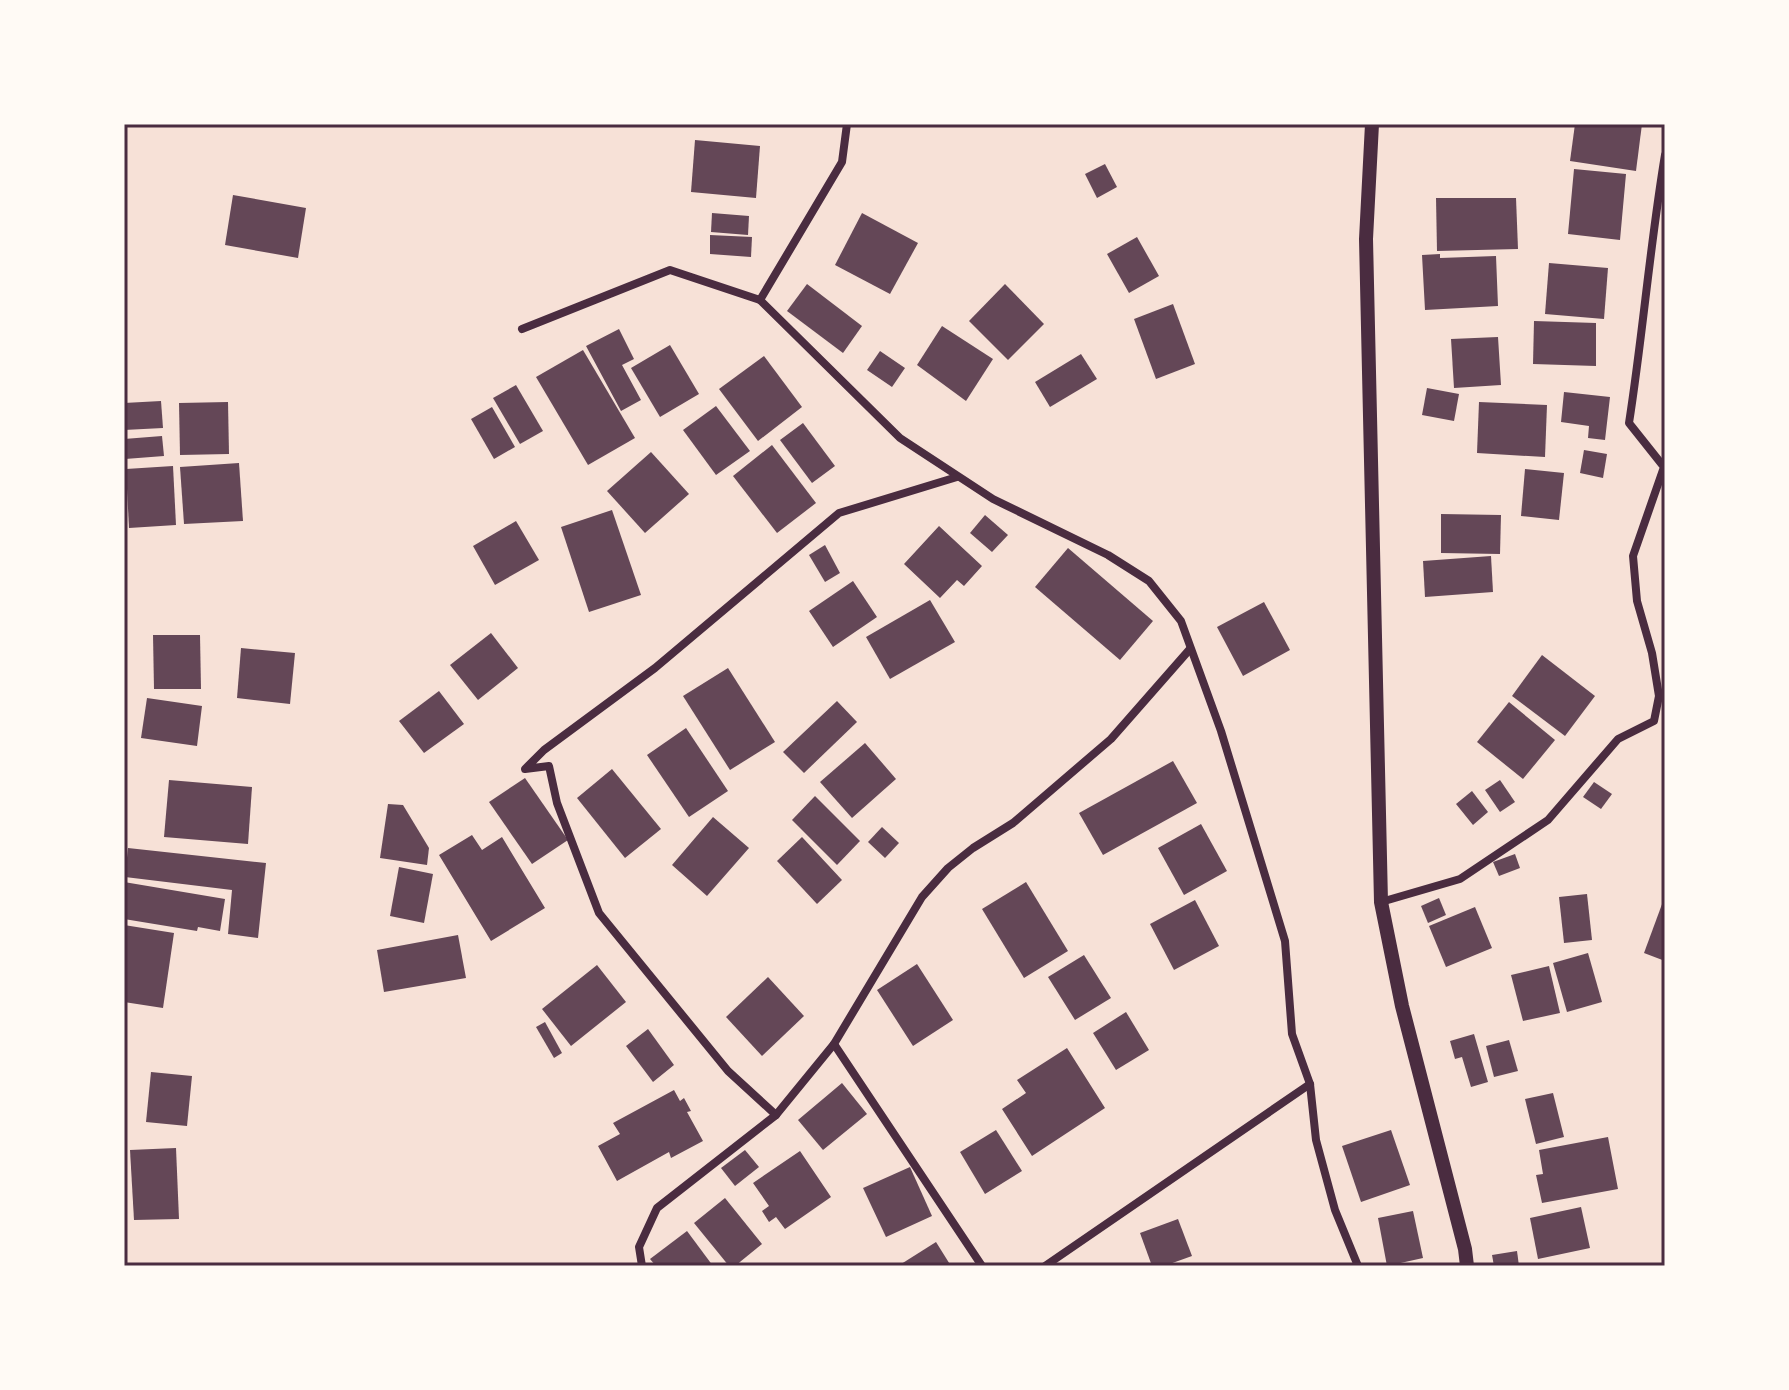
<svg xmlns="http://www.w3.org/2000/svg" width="1789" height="1390" viewBox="0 0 1789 1390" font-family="'Libre Baskerville',serif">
	<rect width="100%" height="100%" fill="#f7e1d7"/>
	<!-- building -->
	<g fill="#644757">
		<polygon points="1575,124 1642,124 1636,171 1570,161"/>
		<polygon points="695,140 760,146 756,198 691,192"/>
		<polygon points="1105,164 1117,187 1097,198 1085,174"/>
		<polygon points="1574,169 1626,174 1620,240 1568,234"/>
		<polygon points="233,195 306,208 298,258 225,245"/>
		<polygon points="1436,198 1516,198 1518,249 1437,251"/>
		<polygon points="712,213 749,216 748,235 711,232"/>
		<polygon points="862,213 918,243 890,294 835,265"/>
		<polygon points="710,235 752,237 751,257 710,254"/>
		<polygon points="1137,237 1159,276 1129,293 1107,254"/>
		<polygon points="1440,254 1440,258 1496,256 1498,306 1425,310 1422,255"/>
		<polygon points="1549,263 1608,268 1604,319 1545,314"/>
		<polygon points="807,284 862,326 843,353 787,311"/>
		<polygon points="1005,284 1044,324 1008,360 969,321"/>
		<polygon points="1173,304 1195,364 1156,379 1134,319"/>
		<polygon points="1534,321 1596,323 1596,366 1533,364"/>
		<polygon points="942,326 993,359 966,401 917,365"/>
		<polygon points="619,329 634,359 622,365 641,400 621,411 586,346"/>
		<polygon points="1498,337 1501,385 1454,388 1451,339"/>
		<polygon points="670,345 699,394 660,417 631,368"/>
		<polygon points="583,350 635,438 588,465 536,377"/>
		<polygon points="880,351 905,368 892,387 867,370"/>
		<polygon points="1081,354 1097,379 1050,407 1035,382"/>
		<polygon points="764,356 802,407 758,441 719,389"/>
		<polygon points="516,385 543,431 520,444 493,398"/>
		<polygon points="1427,388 1459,394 1454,421 1422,415"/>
		<polygon points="1564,392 1610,397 1605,440 1588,438 1589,426 1561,422"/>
		<polygon points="161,401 163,428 124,430 124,403"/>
		<polygon points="228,402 229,454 180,455 179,403"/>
		<polygon points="1479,402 1547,405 1545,457 1477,453"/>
		<polygon points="716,406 750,451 716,475 683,430"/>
		<polygon points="492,407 515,447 494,459 471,419"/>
		<polygon points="803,423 835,466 812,483 780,440"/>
		<polygon points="162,436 164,456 125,459 124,439"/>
		<polygon points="772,445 816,503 777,533 733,476"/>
		<polygon points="1584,450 1607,454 1603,478 1580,473"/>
		<polygon points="651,452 689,494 645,533 607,491"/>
		<polygon points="239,463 243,521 184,524 180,467"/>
		<polygon points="173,466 176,525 129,528 126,469"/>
		<polygon points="1525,469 1564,473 1559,520 1521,516"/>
		<polygon points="612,510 641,595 589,612 561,527"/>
		<polygon points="1441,514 1501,515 1500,554 1441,553"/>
		<polygon points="985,515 1008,535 992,552 970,533"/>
		<polygon points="516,521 539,560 495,585 473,546"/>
		<polygon points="939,526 982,566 964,586 957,580 940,598 904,564"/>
		<polygon points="825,545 840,573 825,582 809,555"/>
		<polygon points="1068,548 1153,621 1120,660 1035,587"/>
		<polygon points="1491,556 1493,592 1425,597 1423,561"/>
		<polygon points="853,581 877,617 833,647 809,611"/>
		<polygon points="930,600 955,642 890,679 866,637"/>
		<polygon points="1264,602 1290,650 1243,676 1217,627"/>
		<polygon points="491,633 518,668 478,700 450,665"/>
		<polygon points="153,635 200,635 201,689 154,689"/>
		<polygon points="241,648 295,653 290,704 237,698"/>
		<polygon points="1542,655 1595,696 1565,736 1512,696"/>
		<polygon points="728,668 775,742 730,770 683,696"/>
		<polygon points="439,691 464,724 424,753 399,721"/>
		<polygon points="147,698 202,706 197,746 141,738"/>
		<polygon points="837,701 857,722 804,773 783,752"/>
		<polygon points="1509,702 1555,740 1523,779 1477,742"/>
		<polygon points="686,728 728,791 689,817 647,755"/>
		<polygon points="865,743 896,779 852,818 820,782"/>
		<polygon points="1173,761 1197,803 1103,855 1079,813"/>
		<polygon points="612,769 661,829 625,858 577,798"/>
		<polygon points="525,778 568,840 532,864 489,802"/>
		<polygon points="169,780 252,787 248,844 164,837"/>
		<polygon points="1500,780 1515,802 1500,812 1485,790"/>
		<polygon points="1594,782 1612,794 1601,809 1583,797"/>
		<polygon points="1472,791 1488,812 1473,825 1456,804"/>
		<polygon points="815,796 860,841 837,865 792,820"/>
		<polygon points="388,804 403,805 429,848 427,865 380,858"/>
		<polygon points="713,817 749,848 707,896 672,865"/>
		<polygon points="1201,824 1227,871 1184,895 1158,848"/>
		<polygon points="882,827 899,843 885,858 868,842"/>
		<polygon points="472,835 482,850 502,837 545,908 491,941 439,855"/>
		<polygon points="802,837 842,880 817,904 777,861"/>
		<polygon points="128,848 266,863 258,938 228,934 232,890 125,877"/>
		<polygon points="1515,854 1520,868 1499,876 1493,862"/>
		<polygon points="399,867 433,874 424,923 390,916"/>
		<polygon points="124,882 225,899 220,931 198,927 197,931 124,919"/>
		<polygon points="1026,882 1068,951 1024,978 982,909"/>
		<polygon points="1587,894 1592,940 1564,943 1559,897"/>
		<polygon points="1665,896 1665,961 1644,953"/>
		<polygon points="1439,898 1446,915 1428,923 1421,906"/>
		<polygon points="1195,900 1219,946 1174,970 1150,924"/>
		<polygon points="1475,907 1492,948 1446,967 1429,926"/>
		<polygon points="124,925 174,933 163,1008 124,1002"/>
		<polygon points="458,935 466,978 384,992 377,950"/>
		<polygon points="1588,953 1602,1002 1567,1012 1553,963"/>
		<polygon points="1084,955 1111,998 1075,1020 1048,977"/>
		<polygon points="917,964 953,1020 913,1046 877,990"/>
		<polygon points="597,965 626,1002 571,1046 542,1009"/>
		<polygon points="1549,966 1560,1013 1523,1021 1511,975"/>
		<polygon points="768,977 804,1016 762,1056 726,1017"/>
		<polygon points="1126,1012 1149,1050 1116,1070 1093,1033"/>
		<polygon points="545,1022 562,1053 554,1058 536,1027"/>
		<polygon points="648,1029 674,1065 653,1082 626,1046"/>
		<polygon points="1474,1034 1488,1082 1471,1087 1462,1057 1455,1059 1450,1041"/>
		<polygon points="1509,1040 1518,1071 1494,1077 1486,1046"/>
		<polygon points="1067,1048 1105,1108 1032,1156 1002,1109 1026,1093 1017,1080"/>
		<polygon points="151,1072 192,1076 187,1126 146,1122"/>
		<polygon points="842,1083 867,1114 823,1150 798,1120"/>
		<polygon points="674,1090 680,1101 684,1098 691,1111 687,1112 703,1141 671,1158 669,1152 617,1181 598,1146 620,1134 613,1123"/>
		<polygon points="1553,1093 1564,1137 1536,1144 1525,1099"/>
		<polygon points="996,1130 1022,1171 985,1194 960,1152"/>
		<polygon points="1391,1130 1410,1185 1361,1202 1342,1146"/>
		<polygon points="1608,1137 1618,1189 1542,1203 1536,1175 1543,1174 1539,1150"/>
		<polygon points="176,1148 179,1219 134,1220 130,1150"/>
		<polygon points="745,1150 759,1167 735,1186 721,1168"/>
		<polygon points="800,1151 831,1197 785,1229 776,1217 769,1222 762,1211 769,1206 753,1183"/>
		<polygon points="910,1167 932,1216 886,1237 863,1188"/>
		<polygon points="725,1198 762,1244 735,1266 729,1266 694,1223"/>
		<polygon points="1581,1207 1590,1248 1538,1259 1530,1218"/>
		<polygon points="1413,1211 1423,1258 1387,1266 1378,1218"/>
		<polygon points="1178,1219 1192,1256 1164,1266 1152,1266 1140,1233"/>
		<polygon points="687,1231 713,1266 656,1266 650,1259"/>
		<polygon points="936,1242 951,1266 898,1266"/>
		<polygon points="1517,1251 1519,1266 1494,1266 1492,1255"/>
	</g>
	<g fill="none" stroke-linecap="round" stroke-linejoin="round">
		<!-- minor -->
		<g stroke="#4a2c40" stroke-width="8">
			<polyline points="847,124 842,162 760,300 900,438 993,499 1108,555 1149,581 1181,621 1221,731 1285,941 1292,1034 1310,1084 1316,1140 1335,1210 1358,1266"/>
			<polyline points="522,329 670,270 760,300"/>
			<path d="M1381 902 1460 879 1548 820 1618 739 1654 721 1659 696 1652 653 1637 601 1633 556 1664 467 1629 423C1643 333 1650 244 1665 155"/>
			<polyline points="834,1044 982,1266"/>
			<polyline points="776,1115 728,1071 599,913 557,803 549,766 525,769 544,750 655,668 839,513 957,477"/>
			<polyline points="642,1266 639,1247 657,1208 776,1115 834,1044 922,897 948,868 973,848 1013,823 1111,739 1190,649"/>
			<polyline points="1045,1266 1310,1084"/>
		</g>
		<!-- tertiary -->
		<polyline stroke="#4a2c40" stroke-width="14" points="1372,124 1366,239 1381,902 1402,1006 1465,1249 1467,1266"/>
	</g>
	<!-- border -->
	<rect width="1789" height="1390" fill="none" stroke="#fffaf5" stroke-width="252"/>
	<rect x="126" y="126" width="1537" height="1138" fill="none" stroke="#4a2c40" stroke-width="3"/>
</svg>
